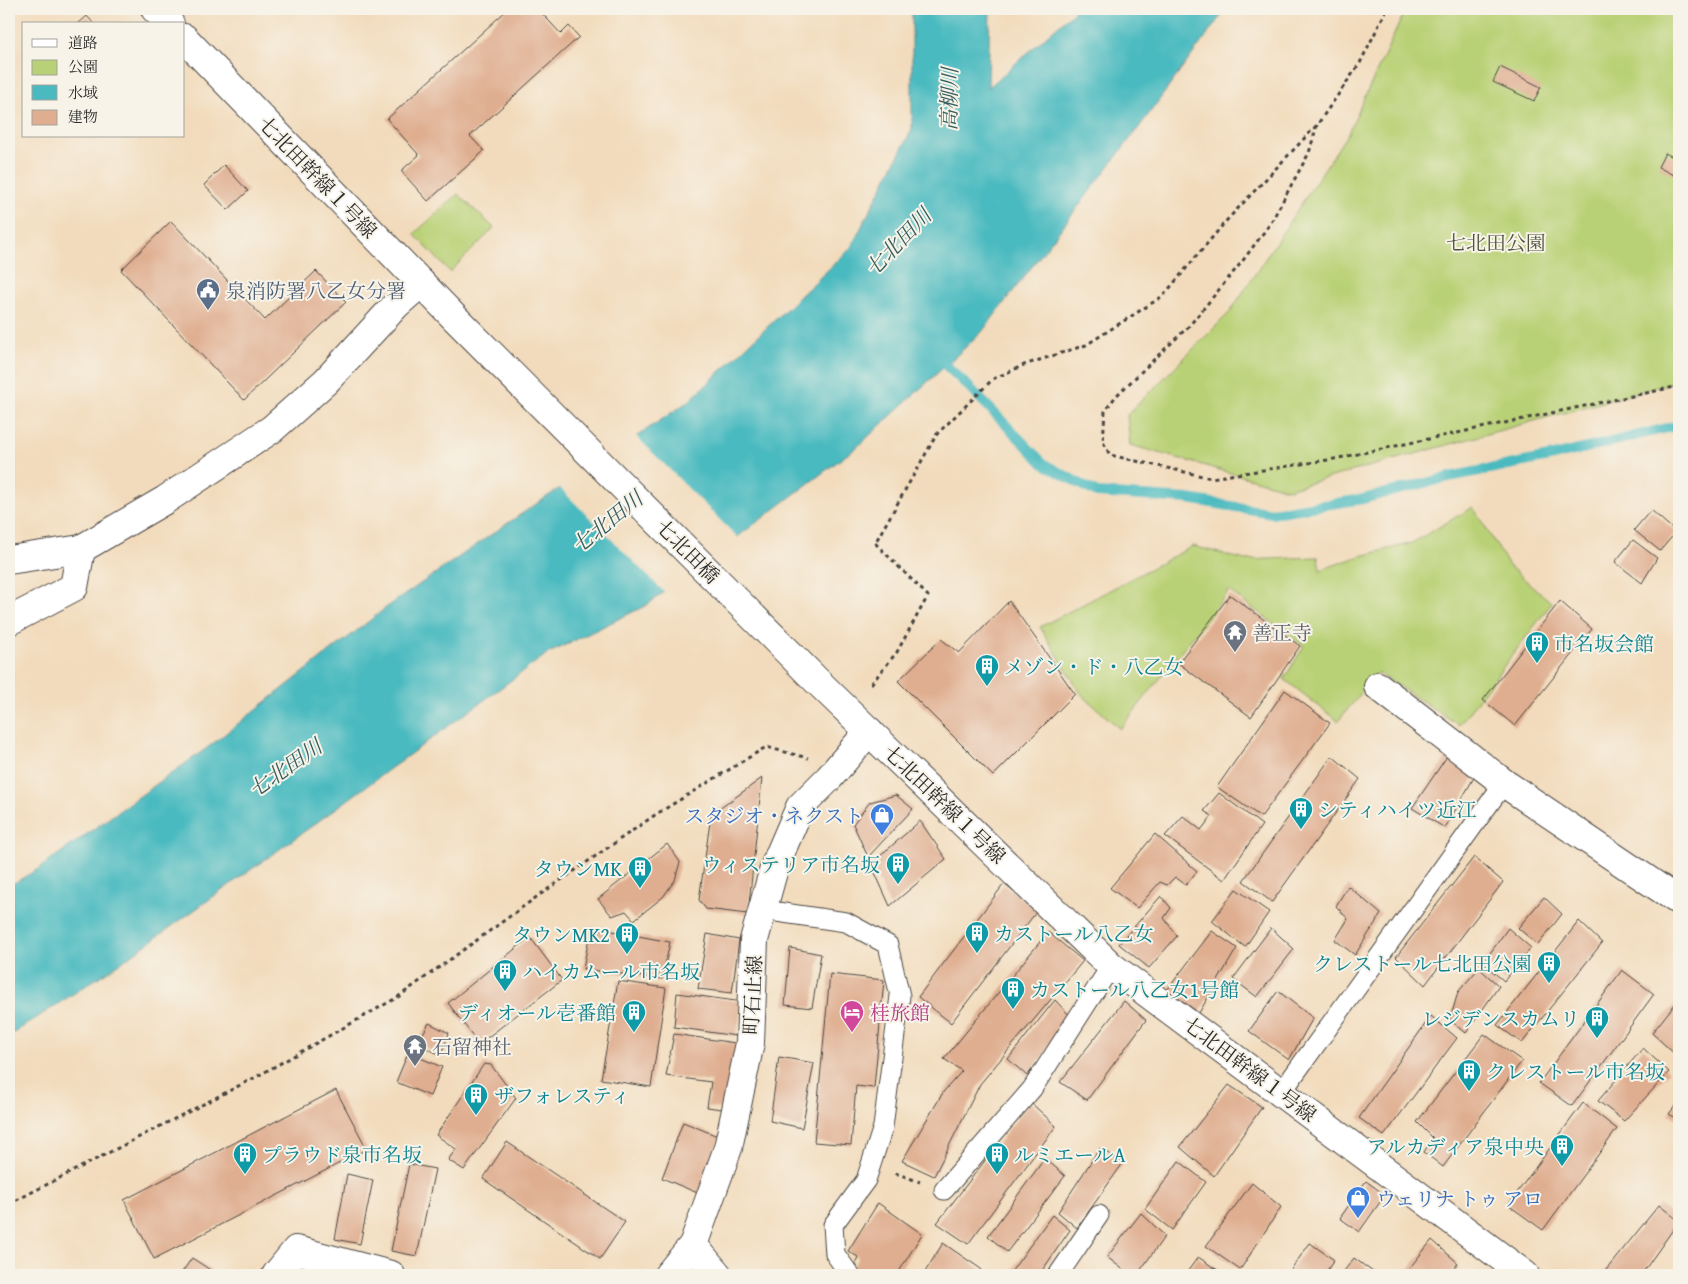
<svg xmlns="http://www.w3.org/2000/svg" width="1688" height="1284" viewBox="0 0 1688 1284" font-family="'Gentium Book Plus','Noto Serif JP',serif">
	<rect width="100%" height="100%" fill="#f7f3e8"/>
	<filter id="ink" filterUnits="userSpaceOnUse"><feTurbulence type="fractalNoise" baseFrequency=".02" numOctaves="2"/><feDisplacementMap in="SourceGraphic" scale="10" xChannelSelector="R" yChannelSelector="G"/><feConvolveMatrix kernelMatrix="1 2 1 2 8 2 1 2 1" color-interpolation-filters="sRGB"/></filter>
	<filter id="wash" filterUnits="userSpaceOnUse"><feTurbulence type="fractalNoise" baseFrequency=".0096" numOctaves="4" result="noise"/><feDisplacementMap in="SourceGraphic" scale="20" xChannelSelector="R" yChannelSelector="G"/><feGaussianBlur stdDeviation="1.12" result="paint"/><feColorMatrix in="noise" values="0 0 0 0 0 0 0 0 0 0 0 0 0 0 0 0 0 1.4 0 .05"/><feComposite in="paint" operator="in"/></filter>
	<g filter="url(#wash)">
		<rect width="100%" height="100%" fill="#f2dbbc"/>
		<!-- green -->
		<g fill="#b9d176" stroke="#727e50">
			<polygon points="1406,9 1679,9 1679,381 1288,489 1130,445 1127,415 1230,312 1348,133"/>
			<polygon points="458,194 494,228 450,272 414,234"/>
			<polygon points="1473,507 1509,566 1552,603 1459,725 1378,673 1338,721 1284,679 1304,646 1229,591 1120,729 1082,695 1040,627 1193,546 1245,560 1318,557 1320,570 1357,557 1412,543"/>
		</g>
		<!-- water -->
		<polygon fill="#4abac0" stroke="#3a7276" points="912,9 990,9 988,88 1077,9 1226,9 1140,126 981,333 857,447 647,605 547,654 312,826 122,962 9,1036 9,886 38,869 211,745 387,607 505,525 689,401 850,249 912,129"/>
		<!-- pier -->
		<polygon fill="#f2dbbc" points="635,435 739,539 666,594 558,486"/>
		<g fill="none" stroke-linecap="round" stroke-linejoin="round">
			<!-- stream -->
			<polyline stroke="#4abac0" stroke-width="10" points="936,356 968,386 1044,464 1097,493 1188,499 1272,513 1363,499 1449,477 1554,456 1679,425"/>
		</g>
		<g id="blocks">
			<!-- building -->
			<g fill="#dfad8f">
				<polygon points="508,9 538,9 561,34 569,26 579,37 470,136 484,151 428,201 401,171 419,155 387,119"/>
				<polygon points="87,16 94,24 78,24"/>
				<polygon points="1500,67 1541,87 1534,101 1493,82"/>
				<polygon points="1665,153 1679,160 1679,178 1658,167"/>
				<polygon points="224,165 248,191 228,210 204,185"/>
				<polygon points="171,221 265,320 316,271 346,302 244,400 121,270"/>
				<polygon points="1651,510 1676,532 1660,551 1634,530"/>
				<polygon points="1633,540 1657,558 1642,583 1615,562"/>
				<polygon points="1230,595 1300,646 1251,717 1178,663"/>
				<polygon points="1009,601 1075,694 993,776 898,681 941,639 959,653"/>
				<polygon points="1560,601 1592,629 1515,726 1483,700"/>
				<polygon points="1285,690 1330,723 1261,817 1217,787"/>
				<polygon points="1450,752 1476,774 1445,828 1412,808"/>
				<polygon points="1332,756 1360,779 1272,902 1243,881"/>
				<polygon points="762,778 748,914 706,909 699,900 711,815"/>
				<polygon points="1219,793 1262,825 1224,880 1165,836 1183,816 1201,830 1212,816 1204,811"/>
				<polygon points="896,795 913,809 868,857 853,824 870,802"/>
				<polygon points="920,821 946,859 890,906 871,864"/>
				<polygon points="1155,834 1197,871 1186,885 1175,877 1167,885 1160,882 1137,908 1110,888"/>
				<polygon points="667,844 680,862 675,880 663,897 634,920 626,911 612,916 598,899"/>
				<polygon points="1474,857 1503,882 1425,985 1396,957"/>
				<polygon points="1004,884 1037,911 951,1023 918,997"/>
				<polygon points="1348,886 1381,914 1355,955 1335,940 1348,919 1336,906"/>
				<polygon points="1236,889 1269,912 1245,947 1212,921"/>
				<polygon points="1161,896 1171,908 1164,918 1177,936 1149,968 1119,944"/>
				<polygon points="1544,897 1562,914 1538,945 1518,928"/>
				<polygon points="1579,921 1602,943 1522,1043 1497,1025"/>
				<polygon points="591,927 670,942 662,979 583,969"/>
				<polygon points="1271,928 1294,949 1257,997 1233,979"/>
				<polygon points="1508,928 1531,948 1504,981 1483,963"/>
				<polygon points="1212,931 1237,948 1199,1013 1167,990"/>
				<polygon points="1048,932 1083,961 980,1084 934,1176 902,1161 944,1091 962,1071 944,1059"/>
				<polygon points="707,934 739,940 732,993 698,989"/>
				<polygon points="530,937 562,980 479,1044 448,1003"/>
				<polygon points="790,948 821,954 812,1008 785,1005"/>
				<polygon points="1479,968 1499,986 1466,1033 1450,1020 1458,992"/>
				<polygon points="1622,970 1654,994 1572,1106 1539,1083"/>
				<polygon points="830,974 884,980 874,1088 856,1086 851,1145 814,1142"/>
				<polygon points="618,981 666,988 651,1087 601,1079"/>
				<polygon points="1278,991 1313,1018 1289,1060 1249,1031"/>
				<polygon points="677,993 743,1002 736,1036 674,1027"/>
				<polygon points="1679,999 1679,1058 1652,1033"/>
				<polygon points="1055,1000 1072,1018 1027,1076 1008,1059"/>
				<polygon points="1124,1001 1146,1020 1087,1100 1060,1082"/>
				<polygon points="1431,1016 1457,1038 1384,1136 1359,1118"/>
				<polygon points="429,1023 449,1033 441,1055 417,1044"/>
				<polygon points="674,1034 742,1044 729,1110 707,1107 711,1082 666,1076"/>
				<polygon points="1484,1034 1522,1061 1443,1167 1424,1152 1433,1138 1417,1122"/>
				<polygon points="1643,1048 1669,1072 1624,1121 1598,1101"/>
				<polygon points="408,1053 442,1067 430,1096 396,1082"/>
				<polygon points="779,1057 814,1063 802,1128 770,1121"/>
				<polygon points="484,1064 491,1065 516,1098 464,1170 448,1160 456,1149 436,1135"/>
				<polygon points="1229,1085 1262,1107 1214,1176 1180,1147"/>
				<polygon points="336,1090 367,1149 154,1259 124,1200"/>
				<polygon points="1679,1101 1679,1120 1669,1114"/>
				<polygon points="1030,1102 1056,1126 968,1244 937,1223"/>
				<polygon points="1583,1103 1617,1129 1543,1230 1508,1205"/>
				<polygon points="683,1122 720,1137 700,1194 662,1178"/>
				<polygon points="507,1142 625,1222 600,1259 483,1179"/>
				<polygon points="1100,1148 1123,1163 1077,1228 1058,1212"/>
				<polygon points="1045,1158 1065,1176 1007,1252 988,1236"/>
				<polygon points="1179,1161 1206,1182 1172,1230 1145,1209"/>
				<polygon points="409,1164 435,1169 417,1256 391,1251"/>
				<polygon points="347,1174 373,1180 360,1244 335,1239"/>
				<polygon points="1366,1181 1385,1195 1359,1232 1340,1218"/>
				<polygon points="1252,1183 1281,1207 1240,1270 1206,1246"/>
				<polygon points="878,1203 922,1234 897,1275 863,1275 853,1268 858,1257 848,1251"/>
				<polygon points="1659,1205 1679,1221 1641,1275 1602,1275"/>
				<polygon points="1141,1213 1165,1236 1137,1275 1130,1275 1107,1257"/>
				<polygon points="1052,1215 1070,1230 1039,1275 1015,1275 1011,1272"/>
				<polygon points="1432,1240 1458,1263 1449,1275 1404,1275"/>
				<polygon points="943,1243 981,1269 977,1275 923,1275"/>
				<polygon points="1310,1243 1334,1260 1324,1275 1287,1275"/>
				<polygon points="1198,1257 1225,1275 1185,1275"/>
				<polygon points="192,1258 218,1275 180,1275"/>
				<polygon points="1354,1258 1377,1275 1341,1275"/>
			</g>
		</g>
	</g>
	<g filter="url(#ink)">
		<use href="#blocks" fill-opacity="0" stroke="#494541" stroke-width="1"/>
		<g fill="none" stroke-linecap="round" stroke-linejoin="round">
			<!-- lane casing -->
			<g stroke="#494541" stroke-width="21">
				<g id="lane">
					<polyline points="763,910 846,922 888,945 900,996 883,1127 866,1180 833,1225 835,1254 850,1275"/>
					<polyline points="1281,1093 1504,783"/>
					<polyline points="944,1190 1032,1089 1111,966"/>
					<polyline points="1058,1275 1099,1215"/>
				</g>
			</g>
			<!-- street casing -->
			<g stroke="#494541" stroke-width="30">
				<g id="street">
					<polyline points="9,560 81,549 165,500 272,429 326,381 396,305 421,283"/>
					<polyline points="9,621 74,587 81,549"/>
					<polyline points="1378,686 1504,783 1679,901"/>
					<polyline points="276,1275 296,1250 391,1275"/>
					<polyline points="668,1275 693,1245"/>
					<polyline points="718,1275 693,1245 728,1148 750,1043 754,940 775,865 800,807 829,778 869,731"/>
				</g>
			</g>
			<!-- secondary casing -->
			<g stroke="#494541" stroke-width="30">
				<g id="secondary">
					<polyline points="155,9 170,24"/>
					<polyline points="184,38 453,316 816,680 1111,966 1525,1275"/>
				</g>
			</g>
			<!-- path -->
			<g stroke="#494541" stroke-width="3" stroke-dasharray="4 4" stroke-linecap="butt">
				<polyline points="1317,125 1309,153 1270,224 1241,263 1189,326 1116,396 1105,411 1103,442 1110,455 1211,478 1334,459 1679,386"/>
				<polyline points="871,684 897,652 928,596 875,543 937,434 993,379 1024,365 1086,345 1163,296 1227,220 1317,125 1360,63 1387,9"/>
				<polyline points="895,1173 920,1182"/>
				<polyline points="9,1204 256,1077 398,997 538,896 655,815 766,747 808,758"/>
			</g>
			<!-- lane -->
			<use href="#lane" stroke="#fff" stroke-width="19"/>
			<!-- street -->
			<use href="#street" stroke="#fff" stroke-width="28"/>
			<!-- secondary -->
			<use href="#secondary" stroke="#fff" stroke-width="28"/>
		</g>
	</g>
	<!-- icons -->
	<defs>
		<g id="civic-pin" transform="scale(1.25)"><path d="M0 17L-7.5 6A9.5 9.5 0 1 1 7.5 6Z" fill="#5c6f8a" stroke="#f7f3e8"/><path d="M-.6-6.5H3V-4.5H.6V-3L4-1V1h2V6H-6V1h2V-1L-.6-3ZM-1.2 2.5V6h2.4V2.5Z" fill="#fff"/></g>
		<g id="temple-pin" transform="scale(1.25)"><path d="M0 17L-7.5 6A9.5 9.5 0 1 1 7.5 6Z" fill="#6b7280" stroke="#f7f3e8"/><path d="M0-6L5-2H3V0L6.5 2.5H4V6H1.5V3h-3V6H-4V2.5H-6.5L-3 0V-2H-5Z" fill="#fff"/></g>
		<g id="building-pin" transform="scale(1.25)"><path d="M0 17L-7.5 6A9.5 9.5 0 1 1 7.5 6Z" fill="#0f9aa8" stroke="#f7f3e8"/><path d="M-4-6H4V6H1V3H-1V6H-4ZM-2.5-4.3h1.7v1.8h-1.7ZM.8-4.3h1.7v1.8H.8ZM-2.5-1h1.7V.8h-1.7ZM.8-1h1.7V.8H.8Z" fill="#fff"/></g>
		<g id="shop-pin" transform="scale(1.25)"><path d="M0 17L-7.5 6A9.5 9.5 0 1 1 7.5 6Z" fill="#3f7fe0" stroke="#f7f3e8"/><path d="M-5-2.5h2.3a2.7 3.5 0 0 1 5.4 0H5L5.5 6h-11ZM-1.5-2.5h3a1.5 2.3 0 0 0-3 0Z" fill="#fff"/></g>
		<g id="hotel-pin" transform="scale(1.25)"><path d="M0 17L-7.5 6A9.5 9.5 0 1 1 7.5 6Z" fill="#d1479c" stroke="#f7f3e8"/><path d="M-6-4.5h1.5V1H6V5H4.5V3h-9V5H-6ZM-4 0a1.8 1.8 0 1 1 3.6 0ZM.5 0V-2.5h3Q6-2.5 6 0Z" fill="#fff"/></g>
	</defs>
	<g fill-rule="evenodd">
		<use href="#civic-pin" x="208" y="290"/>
		<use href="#temple-pin" x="1235" y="632"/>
		<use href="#building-pin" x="1537" y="643"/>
		<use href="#building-pin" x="987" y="666"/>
		<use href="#building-pin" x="1301" y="809"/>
		<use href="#shop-pin" x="882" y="815"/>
		<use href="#building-pin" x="898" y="864"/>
		<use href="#building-pin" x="640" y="868"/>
		<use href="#building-pin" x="977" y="933"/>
		<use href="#building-pin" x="627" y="934"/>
		<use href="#building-pin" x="1549" y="963"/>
		<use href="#building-pin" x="505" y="971"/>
		<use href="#building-pin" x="1013" y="989"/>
		<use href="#building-pin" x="634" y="1012"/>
		<use href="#hotel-pin" x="852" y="1012"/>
		<use href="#building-pin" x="1597" y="1018"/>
		<use href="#temple-pin" x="415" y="1046"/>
		<use href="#building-pin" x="1469" y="1071"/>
		<use href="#building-pin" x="476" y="1095"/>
		<use href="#building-pin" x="1562" y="1146"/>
		<use href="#building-pin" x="245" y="1154"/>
		<use href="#building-pin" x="997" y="1154"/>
		<use href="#shop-pin" x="1358" y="1198"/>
	</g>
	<g text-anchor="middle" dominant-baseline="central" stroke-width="4" stroke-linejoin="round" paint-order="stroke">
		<!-- street labels -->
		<g font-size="20" fill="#2b2b2b" stroke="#f7f3e8">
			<text transform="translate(318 177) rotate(46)">七北田幹線１号線</text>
			<text transform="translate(688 551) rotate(45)">七北田橋</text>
			<text transform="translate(945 804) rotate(44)">七北田幹線１号線</text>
			<text transform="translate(752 995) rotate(-87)">町石止線</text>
			<text transform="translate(1250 1069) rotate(37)">七北田幹線１号線</text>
		</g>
		<!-- park labels -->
		<g font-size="20" fill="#4e543e" stroke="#f7f3e8">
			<text x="1496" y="242">七北田公園</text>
		</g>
		<!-- service labels -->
		<g font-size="20" fill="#4e5e75" stroke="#f7f3e8" text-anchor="start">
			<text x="226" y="290">泉消防署八乙女分署</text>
		</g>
		<!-- worship labels -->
		<g font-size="20" fill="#5b616d" stroke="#f7f3e8" text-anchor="start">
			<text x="1252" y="632">善正寺</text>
			<text x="432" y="1046">石留神社</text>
		</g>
		<!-- culture labels -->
		<g font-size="20" fill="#0d838f" stroke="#f7f3e8" text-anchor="start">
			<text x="1554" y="643">市名坂会館</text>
			<text x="1004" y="666">メゾン・ド・八乙女</text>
			<text x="1318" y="809">シティハイツ近江</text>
			<text x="880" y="864" text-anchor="end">ウィステリア市名坂</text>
			<text x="622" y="868" text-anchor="end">タウンMK</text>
			<text x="994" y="933">カストール八乙女</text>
			<text x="610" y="934" text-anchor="end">タウンMK2</text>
			<text x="1532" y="963" text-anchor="end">クレストール七北田公園</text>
			<text x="522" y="971">ハイカムール市名坂</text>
			<text x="1030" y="989">カストール八乙女1号館</text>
			<text x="616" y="1012" text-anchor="end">ディオール壱番館</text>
			<text x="1580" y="1018" text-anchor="end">レジデンスカムリ</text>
			<text x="1486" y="1071">クレストール市名坂</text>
			<text x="494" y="1095">ザフォレスティ</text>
			<text x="1544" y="1146" text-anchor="end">アルカディア泉中央</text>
			<text x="262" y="1154">プラウド泉市名坂</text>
			<text x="1014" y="1154">ルミエールA</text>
		</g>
		<!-- shop labels -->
		<g font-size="20" fill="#366cbe" stroke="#f7f3e8" text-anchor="end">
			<text x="864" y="815">スタジオ・ネクスト</text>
			<text x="1376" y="1198" text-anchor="start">ウェリナ トゥ アロ</text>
		</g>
		<!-- hotel labels -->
		<g font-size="20" fill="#b23c85" stroke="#f7f3e8" text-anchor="start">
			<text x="870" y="1012">桂旅館</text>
		</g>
		<!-- water labels -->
		<g font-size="21" font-style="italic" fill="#365d5f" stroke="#f7f3e8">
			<text transform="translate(949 99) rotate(-89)">高柳川</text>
			<text transform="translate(898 242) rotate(-46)">七北田川</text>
			<text transform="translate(607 522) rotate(-39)">七北田川</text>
			<text transform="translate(285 768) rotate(-35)">七北田川</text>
		</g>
	</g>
	<!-- margin -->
	<rect width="1688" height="1284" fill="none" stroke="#f7f3e8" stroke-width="30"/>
	<!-- legend -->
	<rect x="22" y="22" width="162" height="115" fill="#f7f3e8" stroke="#a5a39c"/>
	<rect x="32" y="39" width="25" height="8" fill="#ffffff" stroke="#a5a39c"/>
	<text x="68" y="48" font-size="15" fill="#2b2b2b">道路</text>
	<rect x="32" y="60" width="25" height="15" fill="#b9d176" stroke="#a5a39c"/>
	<text x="68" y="72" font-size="15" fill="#2b2b2b">公園</text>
	<rect x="32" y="85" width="25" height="15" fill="#4abac0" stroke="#a5a39c"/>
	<text x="68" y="98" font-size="15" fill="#2b2b2b">水域</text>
	<rect x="32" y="110" width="25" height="15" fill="#dfad8f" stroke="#a5a39c"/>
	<text x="68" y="122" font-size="15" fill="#2b2b2b">建物</text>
</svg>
